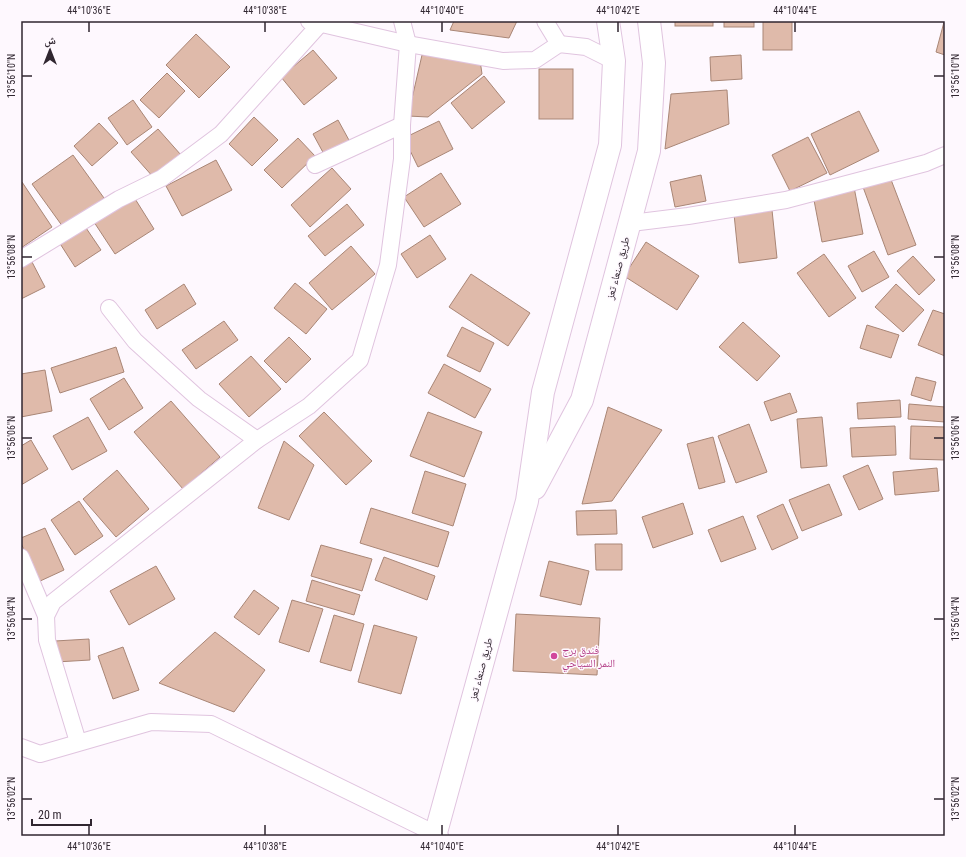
<svg xmlns="http://www.w3.org/2000/svg" width="966" height="857" viewBox="0 0 966 857" font-family="'Roboto Condensed','Noto Naskh Arabic',sans-serif">
	<rect width="100%" height="100%" fill="#fef8fe"/>
	<!-- building -->
	<g fill="#dfbaaa" stroke="#a98676">
		<polygon points="454,21 517,21 509,38 450,30"/>
		<rect x="675" y="21" width="38" height="5"/>
		<rect x="724" y="21" width="30" height="6"/>
		<rect x="763" y="21" width="29" height="29"/>
		<polygon points="944,22 945,22 945,55 936,52"/>
		<polygon points="196,34 230,67 199,98 166,65"/>
		<polygon points="313,50 337,78 304,105 281,77"/>
		<polygon points="422,55 480,60 482,74 428,117 408,116"/>
		<polygon points="741,55 742,79 711,81 710,57"/>
		<rect x="539" y="69" width="34" height="50"/>
		<polygon points="167,73 185,91 159,118 140,100"/>
		<polygon points="484,76 505,102 472,129 451,103"/>
		<polygon points="727,90 729,124 665,149 671,94"/>
		<polygon points="133,100 152,127 127,145 108,118"/>
		<polygon points="859,111 879,151 830,175 811,134"/>
		<polygon points="254,117 278,140 252,166 229,144"/>
		<polygon points="338,120 350,142 325,156 313,134"/>
		<polygon points="439,121 453,149 418,167 404,138"/>
		<polygon points="99,123 118,143 92,166 74,146"/>
		<polygon points="158,129 181,155 154,178 131,152"/>
		<polygon points="808,137 827,173 790,191 772,155"/>
		<polygon points="298,138 315,156 282,188 264,170"/>
		<polygon points="73,155 104,198 63,227 32,184"/>
		<polygon points="216,160 232,190 182,216 166,186"/>
		<polygon points="332,168 351,189 310,227 291,205"/>
		<polygon points="441,173 461,204 424,227 404,197"/>
		<polygon points="701,175 706,201 675,207 670,182"/>
		<polygon points="890,177 916,245 888,255 863,187"/>
		<polygon points="22,182 52,227 21,248 21,183"/>
		<polygon points="854,187 863,234 822,242 813,195"/>
		<polygon points="132,194 154,229 115,254 92,219"/>
		<polygon points="347,204 364,225 325,256 308,236"/>
		<polygon points="772,210 777,258 739,263 734,214"/>
		<polygon points="84,225 101,250 75,267 59,242"/>
		<polygon points="430,235 446,259 417,278 401,254"/>
		<polygon points="646,242 699,276 677,310 624,276"/>
		<polygon points="351,246 375,274 332,310 309,283"/>
		<polygon points="874,251 889,277 862,292 848,266"/>
		<polygon points="824,254 856,298 829,317 797,273"/>
		<polygon points="913,256 935,280 919,295 897,271"/>
		<polygon points="32,262 45,287 21,299 21,268"/>
		<polygon points="471,274 530,313 508,346 449,307"/>
		<polygon points="295,283 327,309 306,334 274,308"/>
		<polygon points="184,284 196,304 157,329 145,310"/>
		<polygon points="896,284 924,310 903,332 875,307"/>
		<polygon points="933,310 945,314 945,356 918,345"/>
		<polygon points="224,321 238,340 196,369 182,350"/>
		<polygon points="743,322 780,356 757,381 719,347"/>
		<polygon points="867,325 899,335 891,358 860,348"/>
		<polygon points="462,327 494,343 480,372 447,356"/>
		<polygon points="289,337 311,359 286,383 264,361"/>
		<polygon points="116,347 124,372 60,393 51,368"/>
		<polygon points="251,356 281,389 249,417 219,384"/>
		<polygon points="444,364 491,389 475,418 428,393"/>
		<polygon points="45,370 52,411 21,417 21,374"/>
		<polygon points="916,377 936,382 931,401 911,395"/>
		<polygon points="124,378 143,408 109,430 90,399"/>
		<polygon points="790,393 797,412 771,421 764,402"/>
		<polygon points="900,400 901,417 858,419 857,403"/>
		<polygon points="171,401 220,457 183,489 134,432"/>
		<polygon points="909,404 945,407 945,422 908,419"/>
		<polygon points="608,407 662,430 612,501 582,504"/>
		<polygon points="324,412 372,461 346,485 299,436"/>
		<polygon points="428,412 482,432 464,477 410,456"/>
		<polygon points="88,417 107,451 72,470 53,436"/>
		<polygon points="822,417 827,466 801,468 797,419"/>
		<polygon points="749,424 767,472 736,483 718,436"/>
		<polygon points="895,426 896,455 852,457 850,428"/>
		<polygon points="911,426 945,427 945,460 910,459"/>
		<polygon points="713,437 725,482 699,489 687,444"/>
		<polygon points="31,440 48,469 21,485 21,446"/>
		<polygon points="284,441 314,465 289,520 258,508"/>
		<polygon points="868,465 883,499 859,510 843,476"/>
		<polygon points="937,468 939,491 895,495 893,472"/>
		<polygon points="117,470 149,509 116,537 83,499"/>
		<polygon points="425,471 466,484 453,526 412,513"/>
		<polygon points="829,484 842,515 802,531 789,500"/>
		<polygon points="79,501 103,536 75,555 51,520"/>
		<polygon points="683,503 693,534 653,548 642,517"/>
		<polygon points="783,504 798,538 772,550 757,516"/>
		<polygon points="371,508 449,532 438,567 360,543"/>
		<polygon points="616,510 617,534 577,535 576,511"/>
		<polygon points="743,516 756,549 721,562 708,530"/>
		<polygon points="45,528 64,570 38,582 21,543 21,538"/>
		<polygon points="595,544 622,544 622,570 596,570"/>
		<polygon points="321,545 372,559 362,591 311,576"/>
		<polygon points="384,557 435,576 427,600 375,580"/>
		<polygon points="549,561 589,571 581,605 540,596"/>
		<polygon points="156,566 175,599 129,625 110,591"/>
		<polygon points="312,580 360,595 354,615 306,601"/>
		<polygon points="254,590 279,608 259,635 234,617"/>
		<polygon points="292,600 323,609 309,652 279,642"/>
		<polygon points="516,614 600,618 597,675 513,671"/>
		<polygon points="334,615 364,624 351,671 320,662"/>
		<polygon points="374,625 417,637 401,694 358,682"/>
		<polygon points="215,632 265,670 234,712 159,683"/>
		<polygon points="89,639 90,660 56,662 55,641"/>
		<polygon points="123,647 139,690 113,699 98,656"/>
	</g>
	<g fill="none" stroke-linecap="round" stroke-linejoin="round">
		<!-- minor casing -->
		<g stroke="#e0c4df" stroke-width="18">
			<g id="minor">
				<polyline points="309,21 408,44 503,61 535,60 559,44 586,47 614,61"/>
				<polyline points="545,21 559,44"/>
				<polyline points="315,165 402,125"/>
				<polyline points="631,223 688,216 786,200 926,163 945,155"/>
				<polyline points="21,259 119,199 162,178 221,134 320,24"/>
				<polyline points="109,308 135,341 199,399 257,440"/>
				<polyline points="21,557 46,616"/>
				<polyline points="78,742 47,640 46,616 53,602 257,440 309,406 360,360 388,265 402,159 402,125 408,44 402,21"/>
				<polyline points="21,747 40,754 151,722 211,724 440,836"/>
			</g>
		</g>
		<!-- trunk casing -->
		<g stroke="#e0c4df" stroke-width="24">
			<g id="trunk">
				<polyline points="535,488 582,400 649,151 654,63 649,21"/>
				<polyline points="435,836 527,501 543,392 610,145 614,61 608,21"/>
			</g>
		</g>
		<!-- minor -->
		<use href="#minor" stroke="#fff" stroke-width="16"/>
		<!-- trunk -->
		<use href="#trunk" stroke="#fff" stroke-width="22"/>
	</g>
	<!-- ticks -->
	<path fill="none" stroke="#302630" stroke-width="1.5" d="M89 22V32M265 22V32M442 22V32M618 22V32M795 22V32M22 76H32M934 76H944M22 257H32M934 257H944M22 438H32M934 438H944M22 619H32M934 619H944M22 799H32M934 799H944M89 825V835M265 825V835M442 825V835M618 825V835M795 825V835"/>
	<!-- markers -->
	<circle fill="#d1479c" stroke="#fef8fe" stroke-width="1.5" cx="554" cy="656" r="4"/>
	<g text-anchor="middle" dominant-baseline="central" stroke-width="3" stroke-linejoin="round" paint-order="stroke">
		<!-- street labels -->
		<g font-size="11" fill="#302630" stroke="#fef8fe">
			<text transform="translate(618 268) rotate(-75)">طريق صنعاء تعز</text>
			<text transform="translate(481 669) rotate(-75)">طريق صنعاء تعز</text>
		</g>
		<!-- hotel labels -->
		<g font-size="11" fill="#b23c85" stroke="#fef8fe" text-anchor="start">
			<text x="562" y="650">فندق برج<tspan x="562" dy="13">النمر السياحي</tspan></text>
		</g>
	</g>
	<!-- border -->
	<rect width="966" height="857" fill="none" stroke="#fef8fe" stroke-width="44"/>
	<!-- north arrow -->
	<g transform="translate(50 50)" stroke="#fef8fe" stroke-width="3" paint-order="stroke">
	<path d="M0-3L7 15L0 10L-7 15Z" fill="#302630"/>
	<text y="-6" font-size="11" font-weight="bold" text-anchor="middle" fill="#302630">ش</text>
	</g>
	<!-- scale -->
	<path d="M32 819v6h59v-6" fill="none" stroke="#302630" stroke-width="2"/>
	<text x="38" y="819" font-size="12" fill="#302630" stroke="#fef8fe" stroke-width="3" paint-order="stroke">20 m</text>
	<rect x="22" y="22" width="922" height="813" fill="none" stroke="#302630" stroke-width="1.5"/>
	<g font-size="10" text-anchor="middle" fill="#302630">
		<text x="89" y="14">44°10'36"E</text>
		<text x="265" y="14">44°10'38"E</text>
		<text x="442" y="14">44°10'40"E</text>
		<text x="618" y="14">44°10'42"E</text>
		<text x="795" y="14">44°10'44"E</text>
		<text transform="translate(11 76) rotate(-90)" y="4">13°56'10"N</text>
		<text transform="translate(955 76) rotate(-90)" y="4">13°56'10"N</text>
		<text transform="translate(11 257) rotate(-90)" y="4">13°56'08"N</text>
		<text transform="translate(955 257) rotate(-90)" y="4">13°56'08"N</text>
		<text transform="translate(11 438) rotate(-90)" y="4">13°56'06"N</text>
		<text transform="translate(955 438) rotate(-90)" y="4">13°56'06"N</text>
		<text transform="translate(11 619) rotate(-90)" y="4">13°56'04"N</text>
		<text transform="translate(955 619) rotate(-90)" y="4">13°56'04"N</text>
		<text transform="translate(11 799) rotate(-90)" y="4">13°56'02"N</text>
		<text transform="translate(955 799) rotate(-90)" y="4">13°56'02"N</text>
		<text x="89" y="850">44°10'36"E</text>
		<text x="265" y="850">44°10'38"E</text>
		<text x="442" y="850">44°10'40"E</text>
		<text x="618" y="850">44°10'42"E</text>
		<text x="795" y="850">44°10'44"E</text>
	</g>
</svg>
